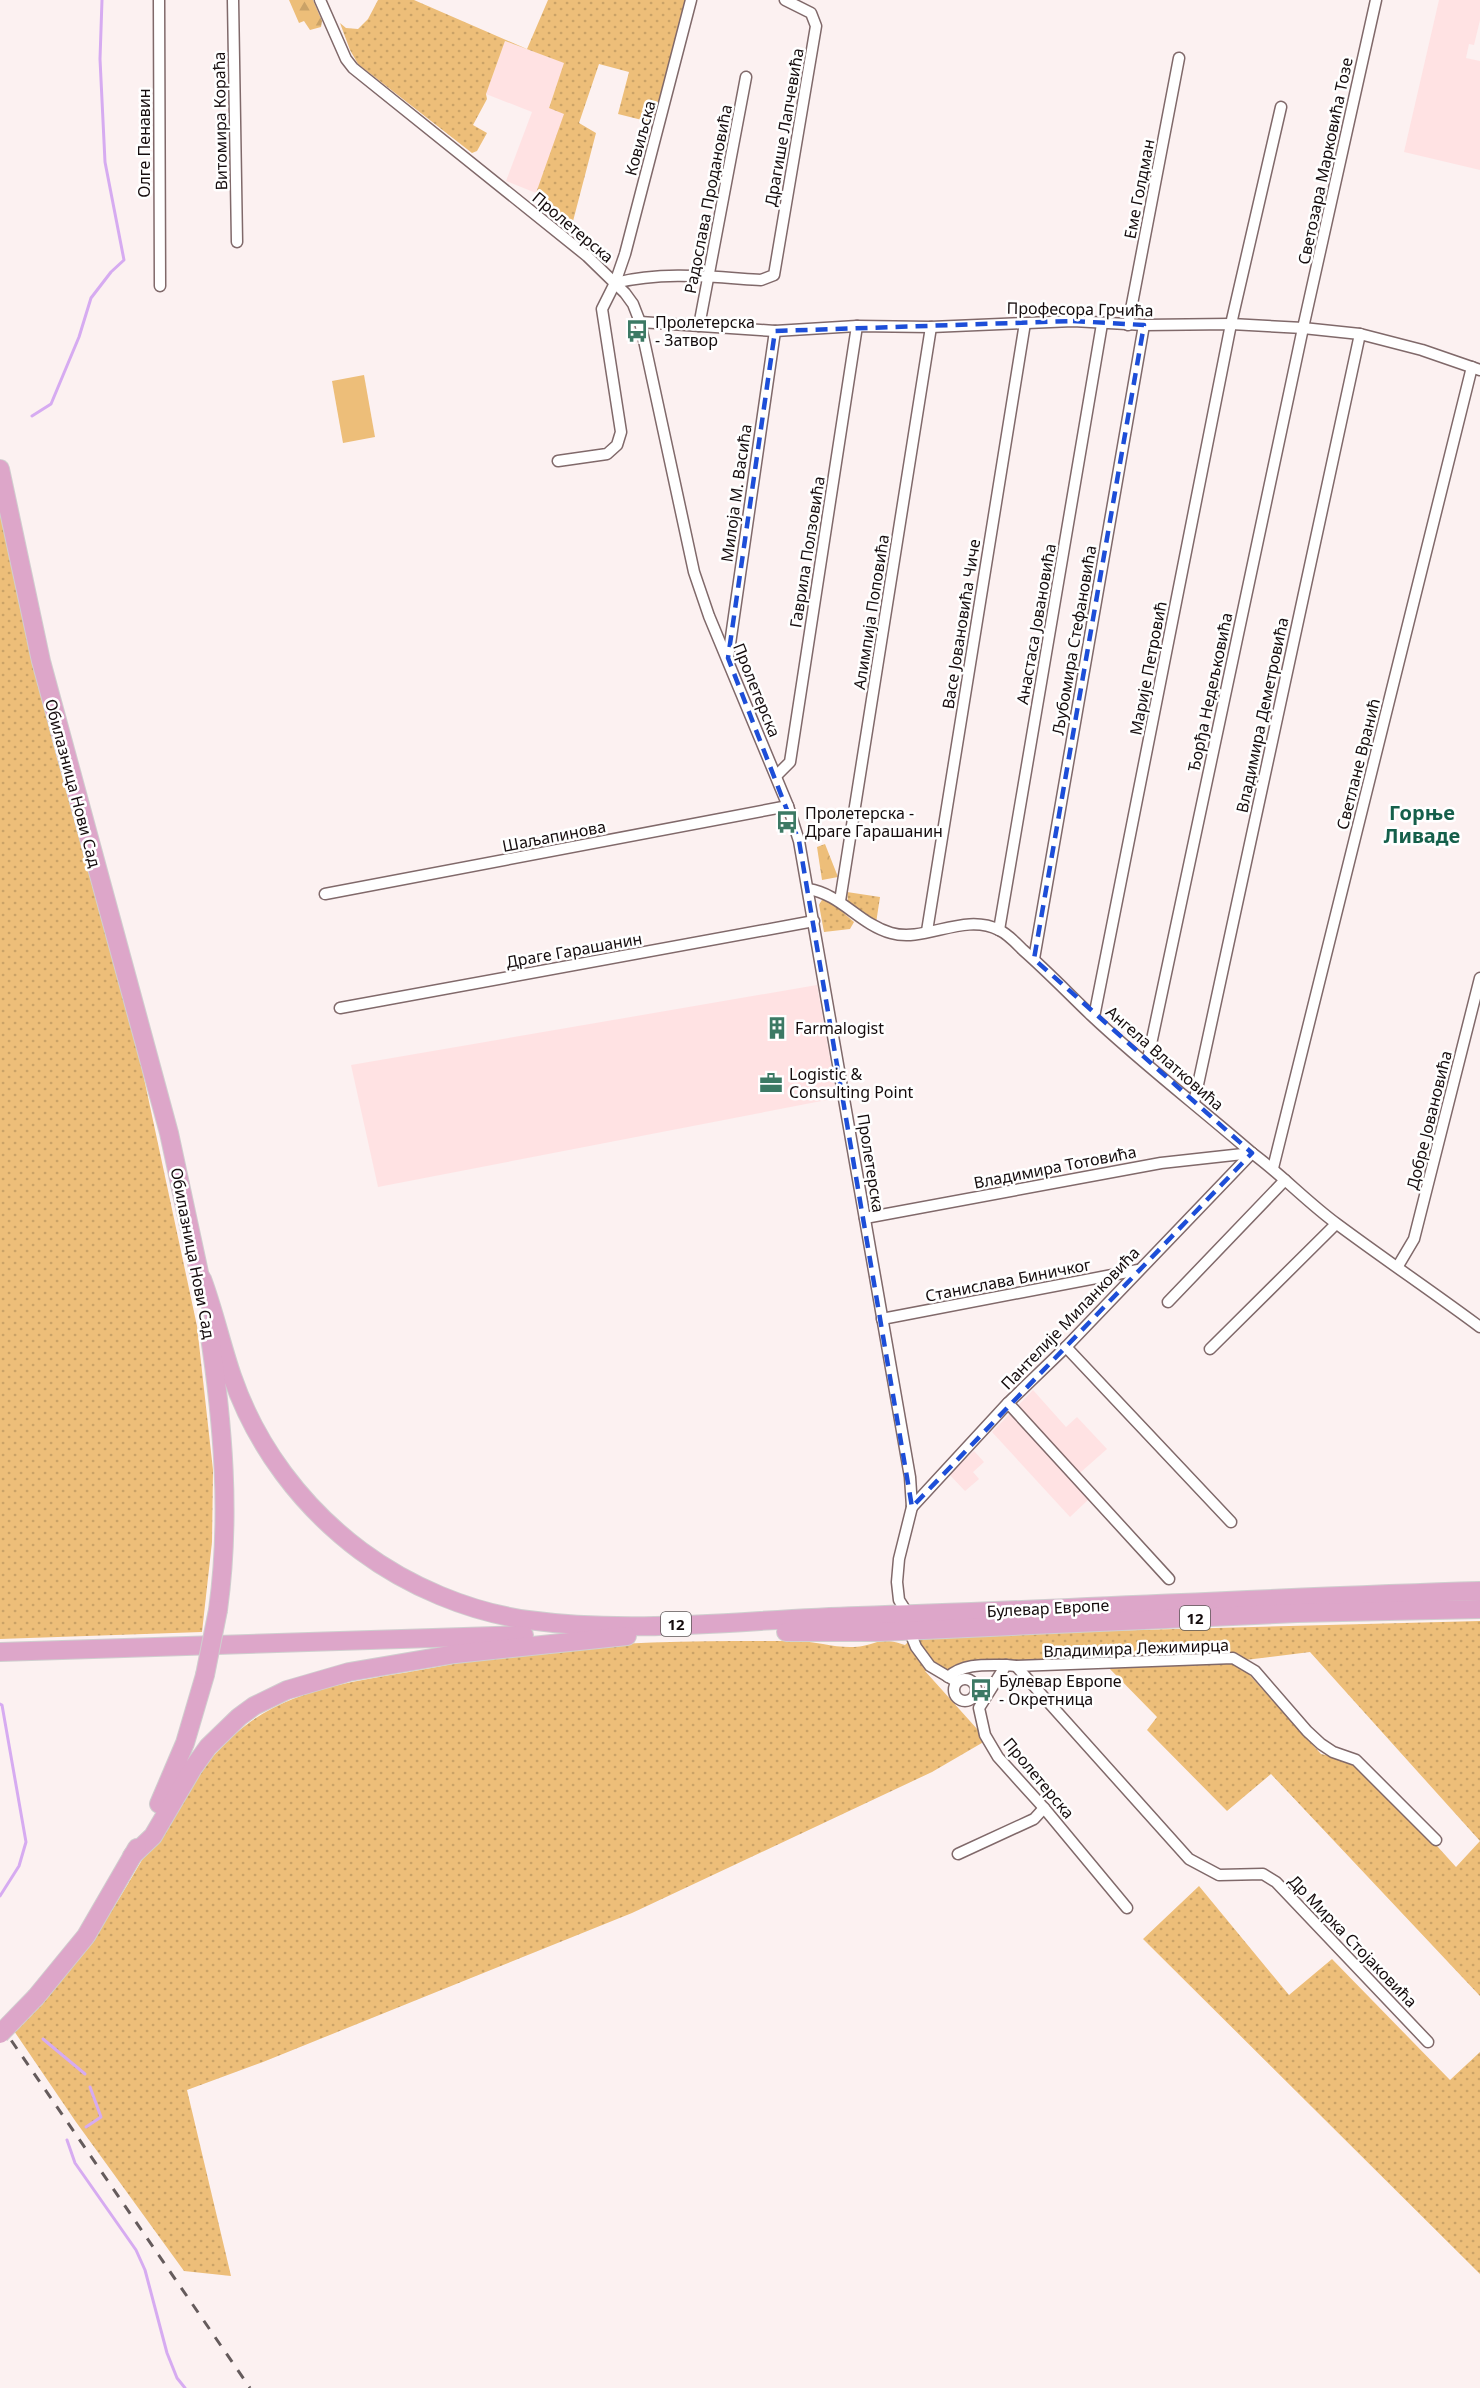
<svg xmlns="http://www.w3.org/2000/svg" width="1480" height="2388" viewBox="0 0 1480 2388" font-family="'Noto Sans',sans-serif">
	<defs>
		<pattern id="grass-dots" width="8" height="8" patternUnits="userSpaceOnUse" patternTransform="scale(1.5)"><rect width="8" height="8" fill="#edbe79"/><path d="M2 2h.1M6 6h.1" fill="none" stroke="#caa267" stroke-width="1.8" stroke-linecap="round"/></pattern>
		<pattern id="forest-firs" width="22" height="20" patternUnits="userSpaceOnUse" patternTransform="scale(1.5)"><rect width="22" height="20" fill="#edbe79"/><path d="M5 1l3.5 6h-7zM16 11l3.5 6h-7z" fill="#caa267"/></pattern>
		<pattern id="park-crowns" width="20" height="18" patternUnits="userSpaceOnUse" patternTransform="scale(1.5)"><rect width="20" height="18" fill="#edbe79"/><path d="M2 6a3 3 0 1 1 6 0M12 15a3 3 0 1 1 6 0" fill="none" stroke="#caa267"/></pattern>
	</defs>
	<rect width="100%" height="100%" fill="#fcf1f1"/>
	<!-- built -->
	<g fill="#ffe2e3">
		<polygon points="1439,0 1480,0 1480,20 1474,45 1469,44 1466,58 1480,61 1480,170 1404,152"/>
		<polygon points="505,41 565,63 549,107 565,114 536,193 506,181 532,112 486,94"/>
		<polygon points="817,985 837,1098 378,1187 351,1065"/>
		<polygon points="1033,1390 1066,1427 1077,1417 1107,1449 1073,1479 1090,1498 1070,1517 992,1432"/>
		<polygon points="974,1451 984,1462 973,1472 979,1479 965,1491 949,1474"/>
	</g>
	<!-- grass -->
	<g fill="url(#grass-dots)" fill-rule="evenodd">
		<polygon points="378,0 414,0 527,49 548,0 686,0 654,123 618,114 629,72 599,64 579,123 596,133 572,225 536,193 564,114 549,108 564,63 505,41 486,94 487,99 473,125 487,133 477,151 472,153 358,64 350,50 340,23 346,28 358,29 368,19"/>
		<polygon points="0,510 52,740 139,1055 197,1326 213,1470 212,1542 202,1632 0,1639"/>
		<polygon points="847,892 880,897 876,923 848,902"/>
		<polygon points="823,898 831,902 854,922 850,929 824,932 819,905"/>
		<path d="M1480 1621V1996L1271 1774 1227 1811 1147 1730 1157 1717 1107 1666 925 1671 987 1740 932 1772 632 1913 263 2062 187 2090 231 2276 184 2271 76 2122 12 2028C46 1992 83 1957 109 1915 148 1854 178 1787 233 1736 285 1688 353 1682 420 1670 460 1663 500 1654 541 1650 625 1641 711 1641 796 1641 815 1641 835 1648 854 1647 880 1645 876 1635 905 1645L914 1636ZM1310 1652 1480 1841 1456 1867 1363 1764 1321 1754 1237 1661Z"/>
		<polygon points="1199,1886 1289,1995 1332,1959 1450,2080 1480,2052 1480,2274 1143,1939"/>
	</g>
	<!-- forest -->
	<polygon fill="url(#forest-firs)" points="289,0 313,0 322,21 321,27 310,30 304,21 299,23"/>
	<!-- park -->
	<polygon fill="url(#park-crowns)" points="825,844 838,877 822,880 817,847"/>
	<!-- garden -->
	<polygon fill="#edbe79" points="364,375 375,437 343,443 332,381"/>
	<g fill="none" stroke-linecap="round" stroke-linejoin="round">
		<!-- stream -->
		<g stroke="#d6abf1" stroke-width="3">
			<polyline points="32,416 51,404 79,337 91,298 111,272 124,260 105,162 100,59 102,0"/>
			<polyline points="0,1704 2,1705 26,1842 19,1866 0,1896"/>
			<polyline points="43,2039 85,2074"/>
			<polyline points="86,2127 101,2117 90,2087"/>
			<polyline points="67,2140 75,2163 136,2250 145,2270 167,2353 177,2378 185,2388"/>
		</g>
		<!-- street casing -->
		<g stroke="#80696a" stroke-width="13">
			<g id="street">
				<polyline points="159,0 160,286"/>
				<polyline points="233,0 237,242"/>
				<polyline points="320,0 346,59 353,68 587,256 625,293 633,304 640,322 694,572 709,616 788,806 799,841 910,1477 912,1507 899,1559 897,1582 899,1600 908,1614 909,1630 916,1647 930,1666 957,1682"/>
				<path d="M615 283C663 271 713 277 761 280L774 275 816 26 811 13 785 0"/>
				<polyline points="640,322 775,331 857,326 931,327 1073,321 1144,325 1231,324 1303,328 1360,334 1422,350 1480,370"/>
				<polyline points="1128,325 1179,58"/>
				<polyline points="699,326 746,77"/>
				<polyline points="558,461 607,454 617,445 621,432 602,309 615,283 625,254 691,0"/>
				<polyline points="728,658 775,331"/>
				<polyline points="776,776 790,762 857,326"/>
				<path d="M808 889C841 894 859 924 891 933 925 943 964 912 999 930 1008 934 1016 943 1023 950 1047 971 1069 994 1092 1016 1143 1064 1199 1107 1252 1153 1282 1175 1307 1202 1337 1224 1384 1259 1433 1292 1480 1327"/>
				<polyline points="325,894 788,806"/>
				<polyline points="840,901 931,327"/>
				<polyline points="999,930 1102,324"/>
				<polyline points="927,931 1025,323"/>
				<polyline points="1034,959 1144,325"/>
				<polyline points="340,1008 814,921"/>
				<polyline points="1094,1017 1231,324 1281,107"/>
				<polyline points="1147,1063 1303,328 1376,0"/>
				<polyline points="1194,1103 1360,334"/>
				<polyline points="1273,1168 1472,367"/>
				<polyline points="865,1218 1161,1163 1252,1153"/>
				<polyline points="1398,1266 1414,1239 1480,978"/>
				<polyline points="1168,1302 1285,1180"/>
				<polyline points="882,1319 1138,1270"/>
				<polyline points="1066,1347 1231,1522"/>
				<polyline points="1210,1349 1336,1224"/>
				<polyline points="1008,1403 1169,1579"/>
				<polyline points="912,1507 1008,1403 1066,1347 1252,1153"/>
				<polyline points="1016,1666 1189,1859 1219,1875 1263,1874 1276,1882 1428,2042"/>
				<path d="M948 1677C964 1663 985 1665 1006 1665"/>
				<circle cx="965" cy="1690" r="11"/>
				<polyline points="958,1854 1034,1819 1044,1808"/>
				<polyline points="1127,1908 1044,1808 998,1757 985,1735 979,1708 1006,1665 1016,1666 1233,1658 1255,1671 1307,1731 1321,1744 1333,1752 1356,1760 1436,1840"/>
			</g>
		</g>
		<!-- primary casing -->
		<g stroke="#d0cecf" stroke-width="20">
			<g id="primary">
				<polyline points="0,469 41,661 169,1133 203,1291"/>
				<path d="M202 1279C214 1311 221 1344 232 1376 256 1446 302 1507 361 1551 408 1586 469 1612 528 1620 638 1635 748 1619 858 1616 1065 1610 1272 1597 1480 1591"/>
				<path d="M209 1330C223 1424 231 1516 218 1610"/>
				<polyline points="786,1632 879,1632 1297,1613 1480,1609"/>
				<polyline points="0,1652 524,1635"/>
				<polyline points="159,1804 185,1743 205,1675"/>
				<polyline points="132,1856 153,1836 193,1768 208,1747 239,1717 254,1706 287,1690 349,1672 455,1654 627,1636"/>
				<polyline points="36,1997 86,1936 137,1848"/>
			</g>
		</g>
		<!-- street -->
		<use href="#street" stroke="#fff" stroke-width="10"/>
		<!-- primary -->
		<use href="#primary" stroke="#dda6c9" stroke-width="18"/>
		<!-- rail -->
		<polyline stroke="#655b5c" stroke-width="3" stroke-dasharray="10 10" stroke-linecap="butt" points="0,2024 250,2388"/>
		<!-- primary-bridge casing -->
		<g stroke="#d0cecf" stroke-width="20" stroke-linecap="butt">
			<g id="primary-bridge">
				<polyline points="205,1675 218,1610"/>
				<polyline points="0,2034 36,1997"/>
			</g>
		</g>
		<!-- primary-bridge -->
		<use href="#primary-bridge" stroke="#dda6c9" stroke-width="18"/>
	</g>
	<!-- marked area -->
	<path fill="none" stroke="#1d4ed8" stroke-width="4.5" stroke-dasharray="12 8" stroke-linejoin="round" d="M1073 321 1144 325 1034 959 1252 1153 912 1507 799 841 728 658 775 331Z"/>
	<!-- icons -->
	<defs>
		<g id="bus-bare" transform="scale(1.8)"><path d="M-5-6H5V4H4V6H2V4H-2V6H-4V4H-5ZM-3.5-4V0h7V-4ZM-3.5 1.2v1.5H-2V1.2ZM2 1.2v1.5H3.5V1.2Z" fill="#3c7964" stroke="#fff" stroke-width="2.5" paint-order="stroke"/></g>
		<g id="building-bare" transform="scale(1.8)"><path d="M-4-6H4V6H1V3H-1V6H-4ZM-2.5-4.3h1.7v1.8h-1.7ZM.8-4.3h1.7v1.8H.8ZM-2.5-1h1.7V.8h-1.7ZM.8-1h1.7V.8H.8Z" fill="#3c7964" stroke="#fff" stroke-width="2.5" paint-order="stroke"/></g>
		<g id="office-bare" transform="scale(1.8)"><path d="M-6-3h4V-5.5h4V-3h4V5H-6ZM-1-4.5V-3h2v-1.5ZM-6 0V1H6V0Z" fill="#3c7964" stroke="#fff" stroke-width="2.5" paint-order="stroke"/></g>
	</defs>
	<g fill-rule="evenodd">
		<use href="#bus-bare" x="637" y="331"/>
		<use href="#bus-bare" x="787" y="822"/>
		<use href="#building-bare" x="777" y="1028"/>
		<use href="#office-bare" x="771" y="1083"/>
		<use href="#bus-bare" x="981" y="1690"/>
	</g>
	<g text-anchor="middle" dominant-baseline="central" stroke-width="5" stroke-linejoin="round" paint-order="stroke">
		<!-- shield labels -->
		<g fill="#fff" stroke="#5b5556" stroke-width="1.5">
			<rect x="1180" y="1606" width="30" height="24" rx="4.5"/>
			<rect x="661" y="1612" width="30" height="24" rx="4.5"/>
		</g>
		<g font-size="15" font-weight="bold" fill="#150c0d">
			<text x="1195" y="1618">12</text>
			<text x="676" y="1624">12</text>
		</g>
		<!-- street labels -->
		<g font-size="16" fill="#150c0d" stroke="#fff">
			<text transform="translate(220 121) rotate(-91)">Витомира Кораћа</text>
			<text transform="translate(784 127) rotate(-80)">Драгише Лапчевића</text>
			<text transform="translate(640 138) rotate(-75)">Ковиљска</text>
			<text transform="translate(144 143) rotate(-90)">Олге Пенавин</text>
			<text transform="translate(1325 161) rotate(-78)">Светозара Марковића Тозе</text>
			<text transform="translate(1139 189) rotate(-79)">Еме Голдман</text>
			<text transform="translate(708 199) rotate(-79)">Радослава Продановића</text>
			<text transform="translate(573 227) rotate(40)">Пролетерска</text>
			<text transform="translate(1080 309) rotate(1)">Професора Грчића</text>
			<text transform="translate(736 493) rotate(-82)">Милоја М. Васића</text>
			<text transform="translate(807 552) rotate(-81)">Гаврила Ползовића</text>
			<text transform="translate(871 612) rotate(-81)">Алимпија Поповића</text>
			<text transform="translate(961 624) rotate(-81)">Васе Јовановића Чиче</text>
			<text transform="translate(1036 624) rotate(-80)">Анастаса Јовановића</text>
			<text transform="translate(1074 640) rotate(-80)">Љубомира Стефановића</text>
			<text transform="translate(1148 668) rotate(-79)">Марије Петровић</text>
			<text transform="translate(757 690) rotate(68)">Пролетерска</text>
			<text transform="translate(1210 692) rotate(-78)">Ђорђа Недељковића</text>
			<text transform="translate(1262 715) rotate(-78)">Владимира Деметровића</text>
			<text transform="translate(1358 764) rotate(-76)">Светлане Вранић</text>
			<text transform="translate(73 783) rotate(75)">Обилазница Нови Сад</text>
			<text transform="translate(554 836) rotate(-11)">Шаљапинова</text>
			<text transform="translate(574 950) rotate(-10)">Драге Гарашанин</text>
			<text transform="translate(1165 1058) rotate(41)">Ангела Влатковића</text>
			<text transform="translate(1429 1120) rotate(-76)">Добре Јовановића</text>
			<text transform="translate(871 1163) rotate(81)">Пролетерска</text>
			<text transform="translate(1055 1167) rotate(-11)">Владимира Тотовића</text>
			<text transform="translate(193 1253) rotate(79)">Обилазница Нови Сад</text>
			<text transform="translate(1008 1280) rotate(-11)">Станислава Биничког</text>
			<text transform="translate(1070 1318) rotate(-46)">Пантелије Миланковића</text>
			<text transform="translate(1048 1608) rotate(-3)">Булевар Европе</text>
			<text transform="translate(1136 1648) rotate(-2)">Владимира Лежимирца</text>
			<text transform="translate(1039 1778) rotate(50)">Пролетерска</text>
			<text transform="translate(1353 1941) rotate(46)">Др Мирка Стојаковића</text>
		</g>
		<!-- poi labels -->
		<g font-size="16" fill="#150c0d" stroke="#fff" text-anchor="start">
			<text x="655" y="322">Пролетерска<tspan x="655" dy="18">- Затвор</tspan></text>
			<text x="805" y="813">Пролетерска -<tspan x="805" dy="18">Драге Гарашанин</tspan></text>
			<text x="795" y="1028">Farmalogist</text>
			<text x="789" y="1074">Logistic &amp;<tspan x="789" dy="18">Consulting Point</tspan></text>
			<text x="999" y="1681">Булевар Европе<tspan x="999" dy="18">- Окретница</tspan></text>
		</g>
		<!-- quarter labels -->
		<g font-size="20" font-weight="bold" fill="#15604b" stroke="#fff">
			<text x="1422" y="812">Горње<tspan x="1422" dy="23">Ливаде</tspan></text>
		</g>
	</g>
</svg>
